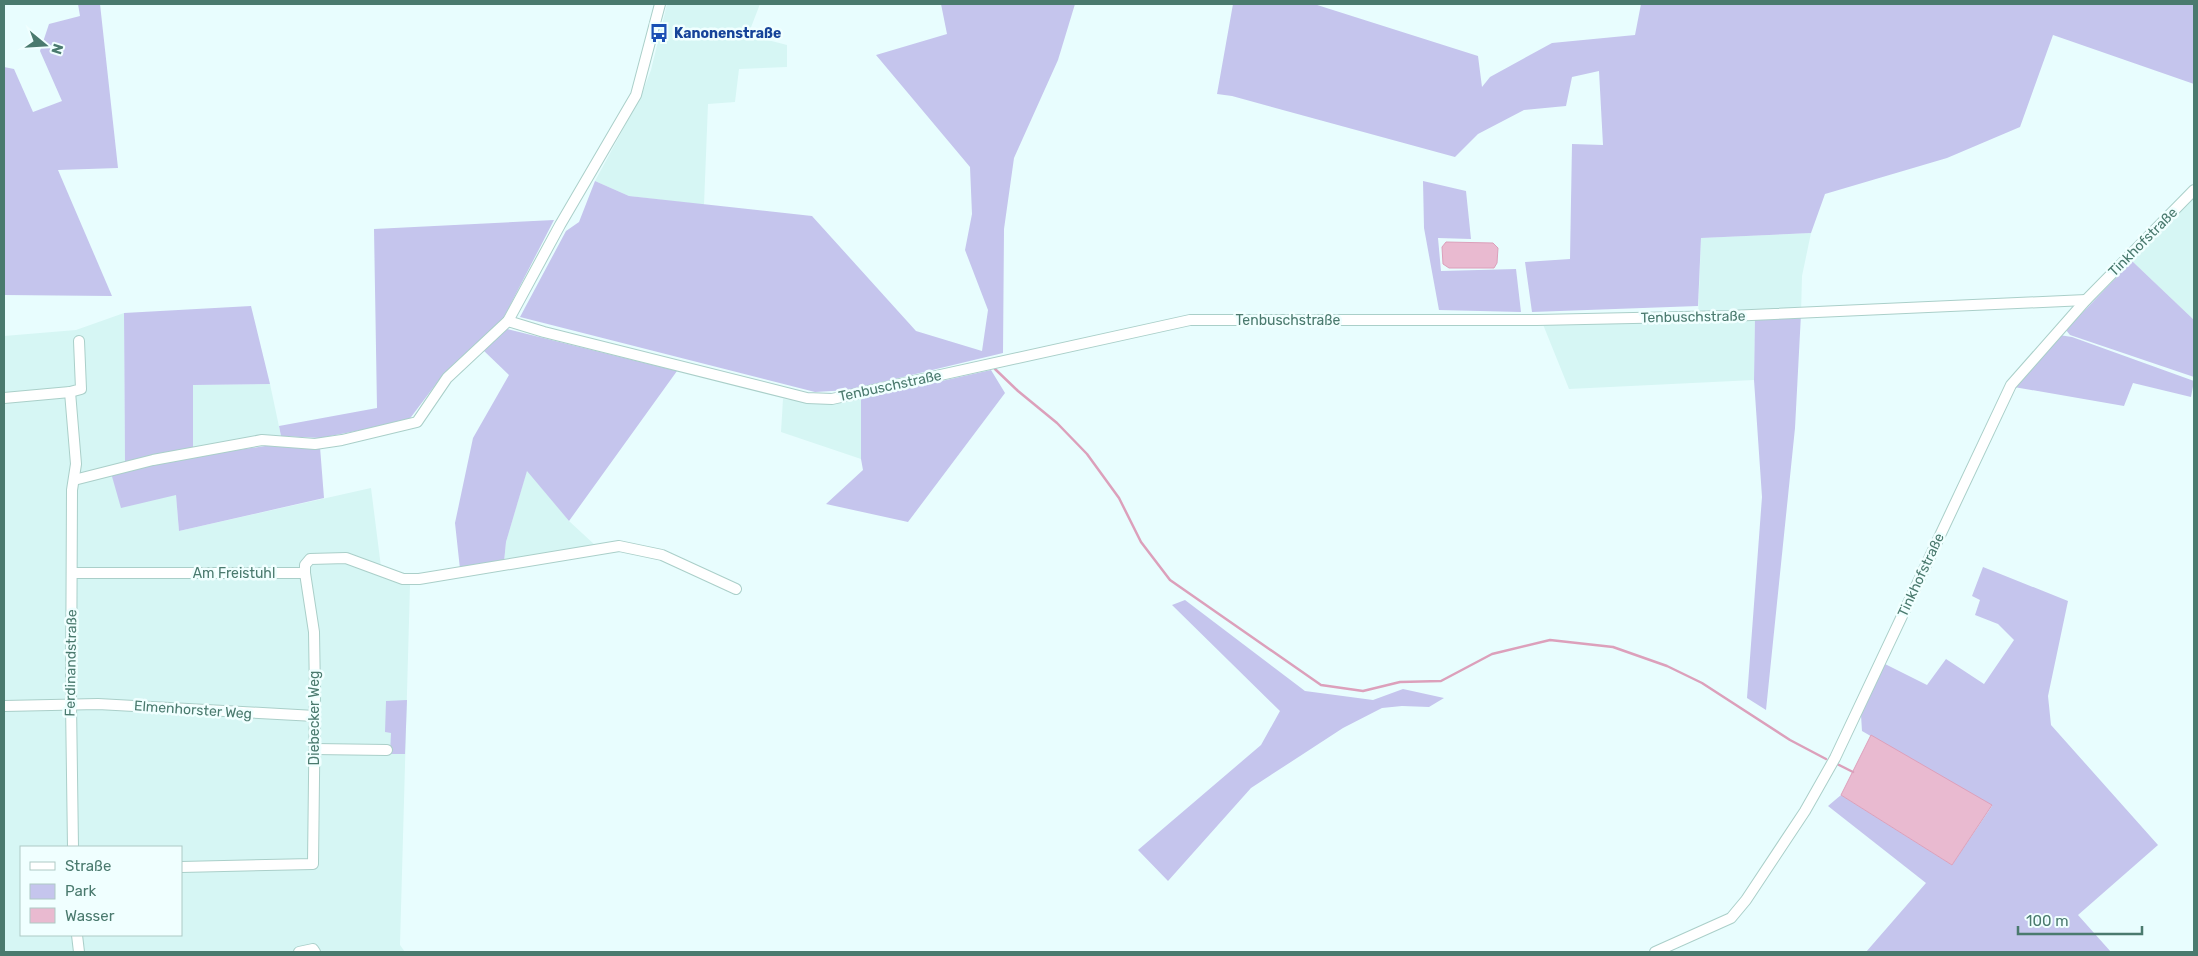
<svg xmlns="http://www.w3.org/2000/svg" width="2198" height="956" viewBox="0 0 2198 956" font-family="Rubik,sans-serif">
	<rect width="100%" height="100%" fill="#e8fdfe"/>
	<!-- residential -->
	<g fill="#d6f6f4" fill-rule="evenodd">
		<polygon points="667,4 760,4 748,35 787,45 787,67 739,69 735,102 708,104 704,205 629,196 595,181 641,96 651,70"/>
		<polygon points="2194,196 2194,320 2132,261"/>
		<polygon points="1811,233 1802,276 1801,314 1755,317 1754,380 1569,389 1542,322 1698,316 1701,238"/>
		<path d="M124 313 125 463 176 494 179 531 371 488 381 567 410 585 400 945 405 952H4V336L76 330ZM21 847H181V935H21Z"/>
		<polygon points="270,384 281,436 193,448 192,385"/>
		<polygon points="783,399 819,403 861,399 861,459 781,432"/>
		<polygon points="527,470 569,521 596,546 504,562 506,542"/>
	</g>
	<!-- green -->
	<g fill="#c5c5ed">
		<polygon points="78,4 100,4 118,168 58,170 112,296 4,295 4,67 14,69 33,112 62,101 40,51 49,24 80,16"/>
		<polygon points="941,4 1075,4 1058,60 1014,158 1004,229 1003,353 849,390 815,392 520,317 566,231 579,222 595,181 629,196 812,216 916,331 982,351 988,310 965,250 972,214 970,167 876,55 947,34"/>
		<polygon points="1233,4 1314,4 1478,56 1482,87 1490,77 1552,43 1635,35 1641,4 2194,4 2194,84 2053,35 2020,127 1947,158 1825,194 1811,233 1701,238 1698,306 1532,312 1525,262 1570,259 1572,144 1603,145 1599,71 1572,77 1566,106 1524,110 1478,134 1455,157 1232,96 1217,94"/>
		<polygon points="1423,181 1466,191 1471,239 1438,238 1441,271 1516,269 1521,312 1439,310 1424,228"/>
		<polygon points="554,220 503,319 439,380 408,421 320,438 281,436 279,426 377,408 374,229"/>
		<polygon points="2132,261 2194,320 2194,377 2070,335 2066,330"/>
		<polygon points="251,306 270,384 193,385 193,448 125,463 124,313"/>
		<polygon points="1801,314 1795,428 1766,710 1747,698 1762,497 1754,380 1755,317"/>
		<polygon points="507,329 677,371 569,521 527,471 506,542 504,562 460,569 455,523 473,438 509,375 483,350"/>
		<polygon points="2059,335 2072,337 2194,381 2191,397 2133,383 2124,406 2014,387"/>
		<polygon points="991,370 1005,393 908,522 826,504 863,470 861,459 861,399"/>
		<polygon points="265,446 320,447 324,498 179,531 176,495 121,508 111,473 157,462"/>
		<polygon points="1983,567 2068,601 2048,696 2051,725 2158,845 2078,915 2111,952 1866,952 1926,883 1828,806 1841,795 1952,865 1992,806 1862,731 1861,715 1883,663 1927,685 1946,659 1984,684 2014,640 1998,624 1975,615 1980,600 1972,596"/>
		<polygon points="1185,600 1305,691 1373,700 1403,689 1444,698 1429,707 1402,706 1382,708 1343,728 1251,788 1168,881 1138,850 1261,745 1280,711 1172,605"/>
		<polygon points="407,700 405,754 390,754 391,733 385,732 386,701"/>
	</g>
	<!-- water -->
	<g fill="#e9bad0" stroke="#dca0bb">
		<polygon points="1446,242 1493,243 1498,248 1497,263 1494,268 1449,268 1443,264 1442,247"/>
		<polygon points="1871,735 1992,805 1952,865 1841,795"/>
	</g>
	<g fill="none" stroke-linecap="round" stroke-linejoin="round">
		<!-- stream -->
		<g stroke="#dca0bb" stroke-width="2.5">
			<polyline points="995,369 1018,391 1057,423 1087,454 1119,498 1141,542 1170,580 1321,685 1363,691 1400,682 1441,681 1492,654 1550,640 1613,647 1667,666 1702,683 1790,740 1826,759"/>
			<polyline points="1835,763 1853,772"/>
		</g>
		<!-- street casing -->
		<g stroke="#aacfc9" stroke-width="12">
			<g id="street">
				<polyline points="508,321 544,332 807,398 832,399 1190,320 1537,320 1729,316 2086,300"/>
				<polyline points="70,392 76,464 72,490 71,703 73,847"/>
				<polyline points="4,398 70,392 81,389 79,341"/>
				<polyline points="74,480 153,460 262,440 315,444 342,440 417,422 447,378 508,321 560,225 636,95 660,4"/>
				<polyline points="72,573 305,573"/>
				<polyline points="4,706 98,704 315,716"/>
				<polyline points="315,749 387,750"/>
				<polyline points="181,867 313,864 315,693 314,632 305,573 305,565 310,559 346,558 403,579 419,579 619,546 662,555 736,589"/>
				<polyline points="77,935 79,952"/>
				<polyline points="299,952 313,949 315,952"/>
				<polyline points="1655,952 1731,918 1746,900 1805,811 1835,758 2011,385 2086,300 2194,190"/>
			</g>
		</g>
		<!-- street -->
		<use href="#street" stroke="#fff" stroke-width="10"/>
	</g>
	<!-- icons -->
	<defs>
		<g id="bus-bare" transform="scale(1.5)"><path d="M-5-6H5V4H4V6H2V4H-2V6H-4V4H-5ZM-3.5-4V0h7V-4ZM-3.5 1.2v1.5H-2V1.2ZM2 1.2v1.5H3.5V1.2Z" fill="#1a4fb4" stroke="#f0ffff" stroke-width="2.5" paint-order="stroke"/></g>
	</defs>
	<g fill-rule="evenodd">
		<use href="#bus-bare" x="659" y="33"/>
	</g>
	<g text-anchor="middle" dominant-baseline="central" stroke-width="5" stroke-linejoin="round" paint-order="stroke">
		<!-- transit labels -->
		<g font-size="14" font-weight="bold" fill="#164399" stroke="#f0ffff" text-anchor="start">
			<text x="674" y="33">Kanonenstraße</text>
		</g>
		<!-- street labels -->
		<g font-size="14" fill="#4a7a6e" stroke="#f0ffff">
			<text transform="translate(2143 242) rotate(-45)">Tinkhofstraße</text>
			<text transform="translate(1693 317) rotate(-1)">Tenbuschstraße</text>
			<text x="1288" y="320">Tenbuschstraße</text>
			<text transform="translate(890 386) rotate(-12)">Tenbuschstraße</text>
			<text x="234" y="573">Am Freistuhl</text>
			<text transform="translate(1921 575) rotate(-65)">Tinkhofstraße</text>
			<text transform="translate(71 663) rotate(-89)">Ferdinandstraße</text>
			<text transform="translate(193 710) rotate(4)">Elmenhorster Weg</text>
			<text transform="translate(314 718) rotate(-90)">Diebecker Weg</text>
		</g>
	</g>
	<!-- border -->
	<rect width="2198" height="956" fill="none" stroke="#4a7a6e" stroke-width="10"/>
	<!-- legend -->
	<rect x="20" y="846" width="162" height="90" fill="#f0ffff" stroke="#aecac5"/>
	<rect x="30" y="862" width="25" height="8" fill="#ffffff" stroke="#aecac5"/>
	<text x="65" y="871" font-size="15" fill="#4a7a6e">Straße</text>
	<rect x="30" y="884" width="25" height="15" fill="#c5c5ed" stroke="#aecac5"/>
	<text x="65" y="896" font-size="15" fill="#4a7a6e">Park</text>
	<rect x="30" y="908" width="25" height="15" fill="#e9bad0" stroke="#aecac5"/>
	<text x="65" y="921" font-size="15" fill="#4a7a6e">Wasser</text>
	<!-- north arrow -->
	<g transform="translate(45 45) rotate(108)" stroke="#f0ffff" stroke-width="4" paint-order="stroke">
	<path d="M0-4L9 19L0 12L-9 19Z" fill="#4a7a6e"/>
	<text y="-8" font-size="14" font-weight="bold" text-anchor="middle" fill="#4a7a6e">N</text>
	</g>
	<!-- scale -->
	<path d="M2018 926v8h124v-8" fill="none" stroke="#4a7a6e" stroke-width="2.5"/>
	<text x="2026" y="926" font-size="15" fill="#4a7a6e" stroke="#f0ffff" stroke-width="4" paint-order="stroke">100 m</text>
</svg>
